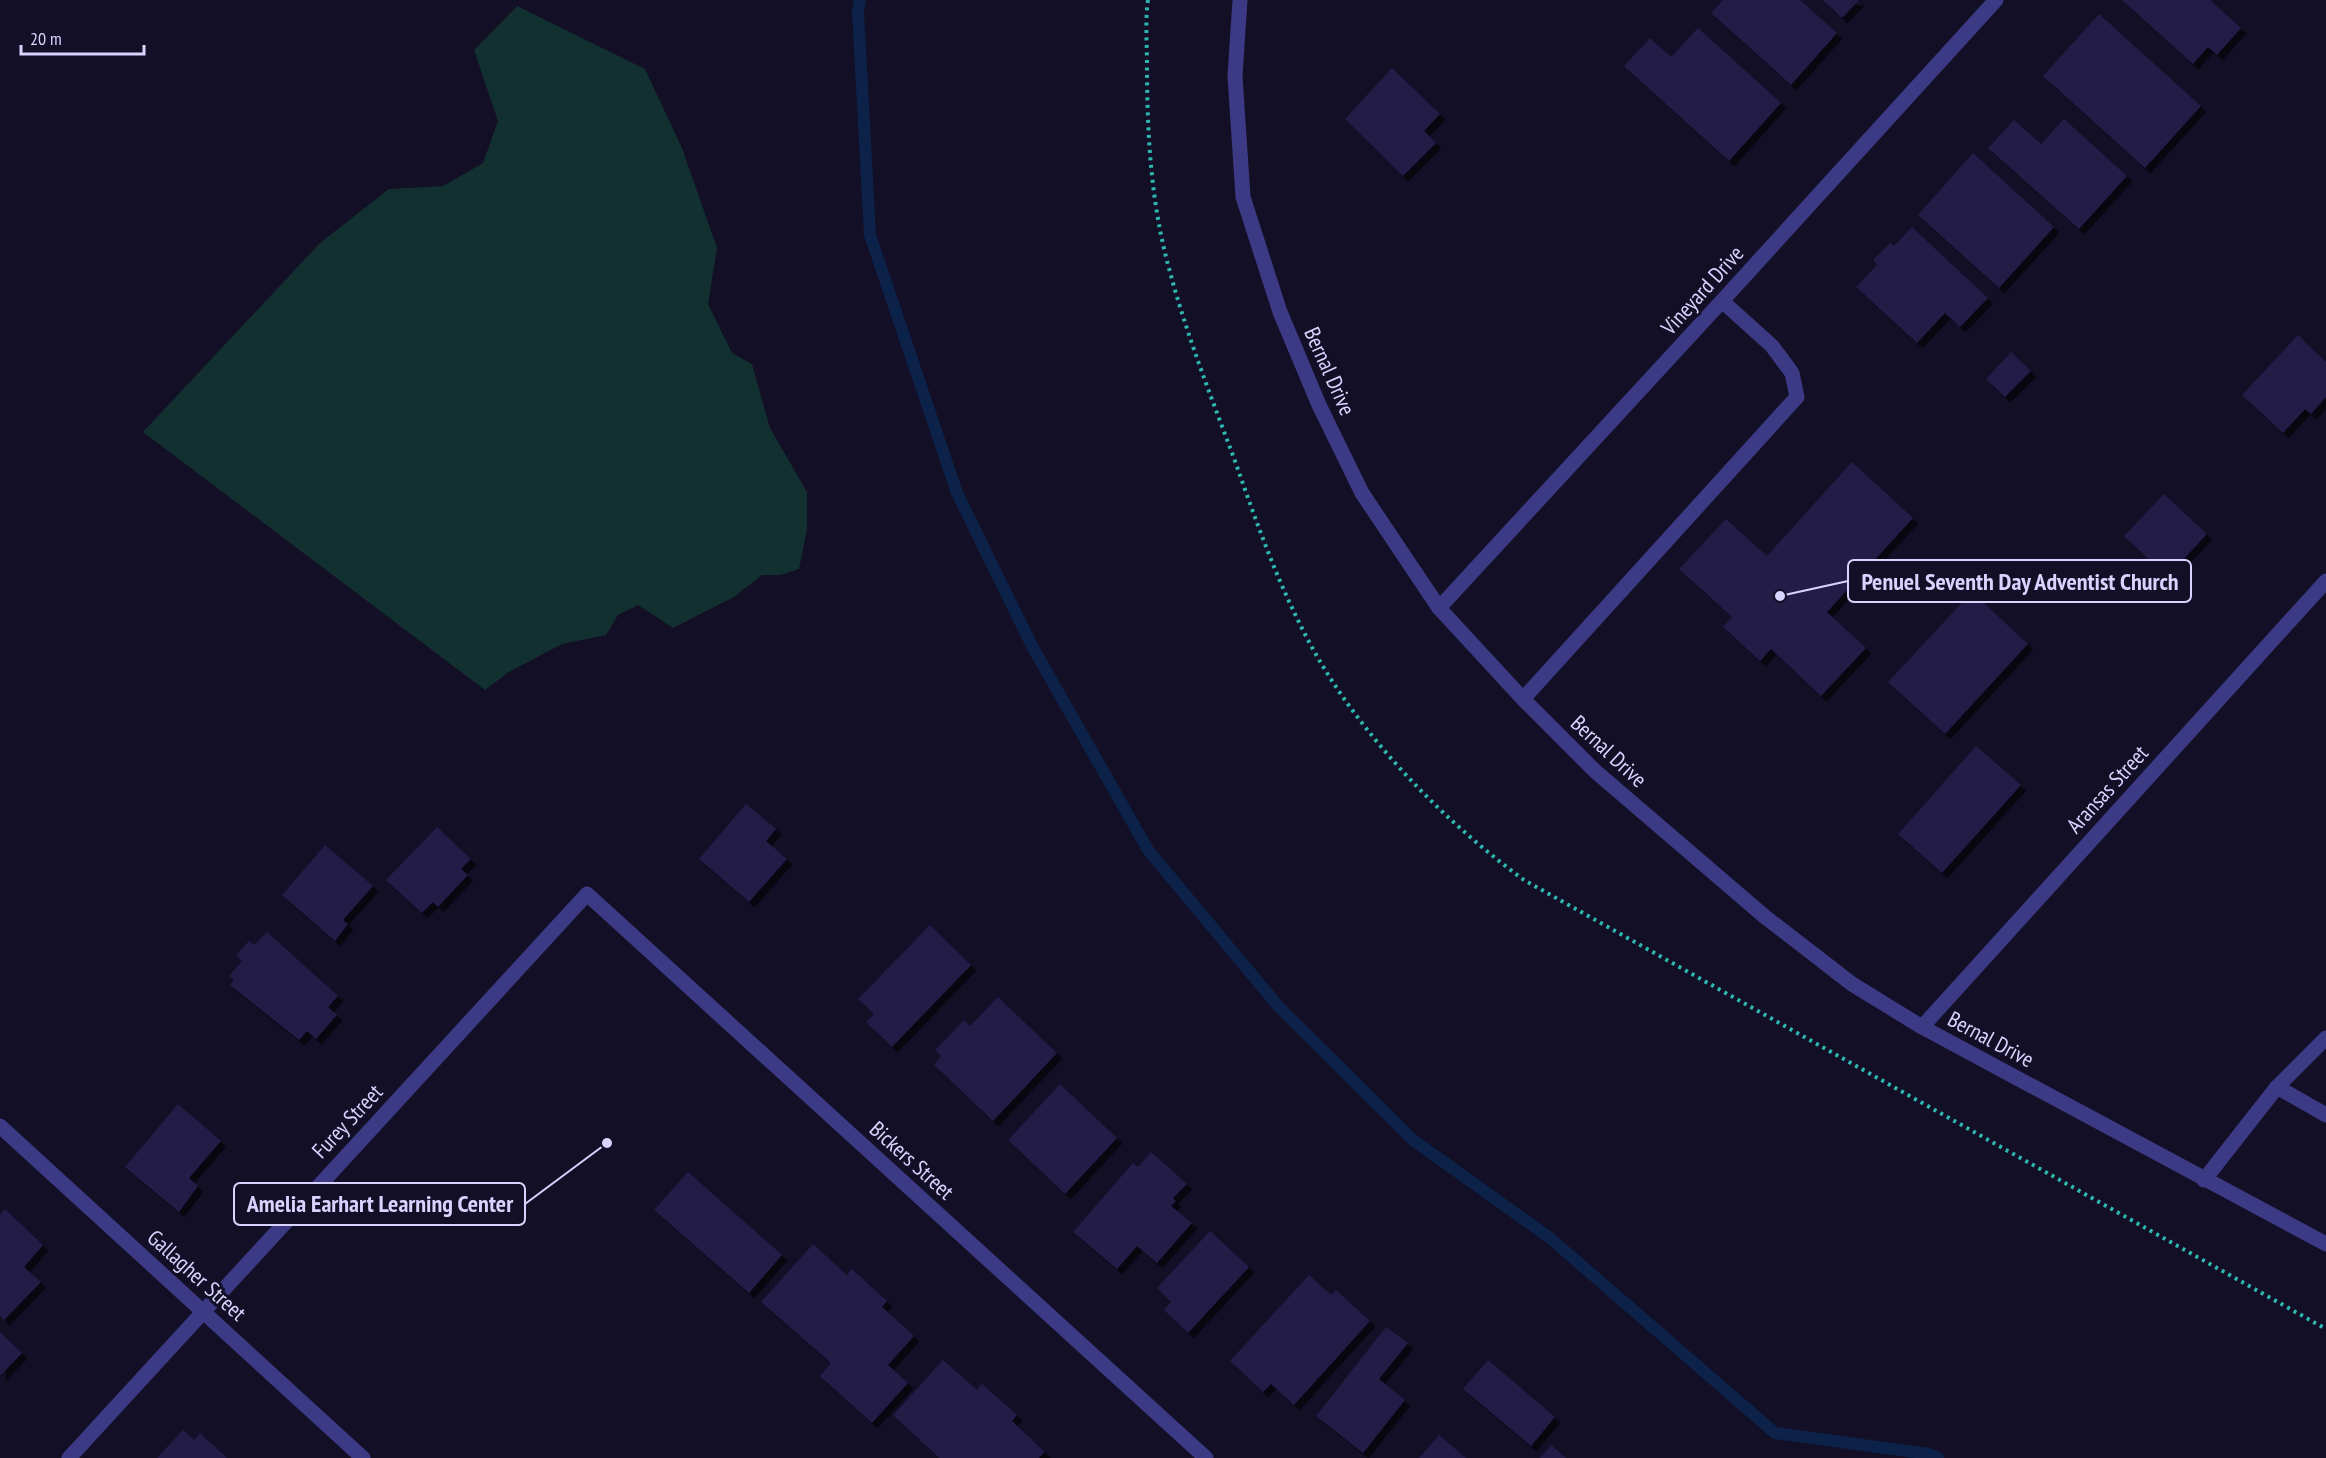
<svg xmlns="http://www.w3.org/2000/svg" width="2326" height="1458" viewBox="0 0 2326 1458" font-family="'PT Sans Narrow',sans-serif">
	<defs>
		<filter id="shadow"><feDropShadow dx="5.5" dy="5.5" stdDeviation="0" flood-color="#0009"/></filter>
	</defs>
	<rect width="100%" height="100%" fill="#130f26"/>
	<!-- green -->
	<polygon fill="#12302f" points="517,6 645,69 682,148 717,248 708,304 732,353 752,364 770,428 807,492 807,529 799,569 781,575 762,575 734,597 673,628 638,605 618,615 606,635 562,644 509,672 485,690 143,432 320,243 389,189 443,186 483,163 498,121 474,50"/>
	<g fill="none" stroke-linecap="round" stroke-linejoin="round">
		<!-- stream -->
		<polyline stroke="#0c2248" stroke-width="12" points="860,0 858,12 870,235 957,493 1032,646 1148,850 1279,1007 1413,1140 1550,1238 1775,1433 1929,1454 1938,1458"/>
	</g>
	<!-- building -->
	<g fill="#241b47" filter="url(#shadow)">
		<polygon points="1723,0 1800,0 1837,33 1791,85 1711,13"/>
		<polygon points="1823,0 1859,0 1842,18"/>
		<polygon points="2122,0 2210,0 2241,28 2217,55 2208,47 2193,64"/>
		<polygon points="2099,14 2201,106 2145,168 2043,76"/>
		<polygon points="1698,28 1781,103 1729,161 1624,66 1650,38 1671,57"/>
		<polygon points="1392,68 1440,114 1424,131 1436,143 1403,176 1345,119"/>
		<polygon points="2064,119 2127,176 2079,229 1988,148 2014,120 2041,144"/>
		<polygon points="1973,153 2054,227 1999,288 1918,215"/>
		<polygon points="1912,227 1988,298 1960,327 1945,313 1917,343 1856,287 1877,265 1873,260 1890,243 1894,246"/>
		<polygon points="2298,335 2326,362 2326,397 2311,414 2305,409 2283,433 2242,395"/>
		<polygon points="2011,352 2031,371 2005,397 1986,379"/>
		<polygon points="1852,462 1913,518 1827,612 1866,648 1821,696 1771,649 1760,661 1723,627 1732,617 1679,569 1726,519 1767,556"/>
		<polygon points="2164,494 2207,534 2167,577 2124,536"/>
		<polygon points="1972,592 2028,644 1945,734 1888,682"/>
		<polygon points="1976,746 2021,785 1942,873 1898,834"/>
		<polygon points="746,804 776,829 766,841 787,859 749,902 699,859"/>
		<polygon points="437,827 471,859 461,869 468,875 451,893 438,907 433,902 422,913 386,880"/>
		<polygon points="325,845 373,886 343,920 348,924 335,941 282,895"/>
		<polygon points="930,925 971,965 892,1047 866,1022 874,1014 858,999"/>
		<polygon points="267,932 338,996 328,1007 337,1015 316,1039 307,1031 299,1040 230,985 234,980 229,976 242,961 236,955 249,941 254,945"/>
		<polygon points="998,997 1057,1053 993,1121 934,1065 941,1056 935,1050 964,1020 970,1026"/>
		<polygon points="1060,1084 1117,1138 1065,1194 1008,1140"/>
		<polygon points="178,1104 221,1141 189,1178 198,1186 179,1212 125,1167"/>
		<polygon points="1151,1152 1187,1184 1173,1198 1176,1201 1171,1206 1192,1223 1157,1263 1137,1246 1117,1269 1073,1232 1133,1163 1138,1167"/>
		<polygon points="688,1172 782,1255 749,1293 654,1210"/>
		<polygon points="5,1209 43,1245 24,1267 41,1282 4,1320 0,1316 0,1214"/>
		<polygon points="1210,1231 1249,1267 1188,1333 1164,1310 1171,1302 1157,1288"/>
		<polygon points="813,1244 847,1275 852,1269 887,1301 882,1307 914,1336 888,1365 908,1383 872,1423 820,1376 831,1363 761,1302"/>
		<polygon points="1309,1275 1331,1295 1336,1290 1370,1321 1294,1405 1271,1384 1263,1392 1230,1361"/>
		<polygon points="1386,1327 1408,1343 1379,1379 1405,1400 1363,1453 1316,1416"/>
		<polygon points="0,1332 22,1353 0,1376"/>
		<polygon points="943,1360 977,1390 982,1384 1017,1415 1012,1421 1045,1452 1039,1458 939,1458 893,1415"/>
		<polygon points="1488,1360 1555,1417 1531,1446 1463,1389"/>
		<polygon points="183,1430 194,1440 200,1433 227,1458 157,1458"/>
		<polygon points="1439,1435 1466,1458 1419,1458"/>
		<polygon points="1551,1445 1566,1458 1540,1458"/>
	</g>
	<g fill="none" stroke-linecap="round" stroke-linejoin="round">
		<!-- path -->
		<path stroke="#2fb8b0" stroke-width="4" stroke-dasharray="3 4.5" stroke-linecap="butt" d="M1148 0C1145 21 1147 43 1147 65 1147 134 1151 205 1170 272 1187 336 1212 399 1235 461 1264 544 1293 627 1345 700 1394 769 1456 830 1524 880L2326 1329"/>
		<!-- service -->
		<g stroke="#3d3a85" stroke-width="15">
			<polyline points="1523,699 1797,397 1792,373 1772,346 1722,301"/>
			<polyline points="2277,1087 2326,1115"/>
			<polyline points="2204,1180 2277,1087 2326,1038"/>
		</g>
		<!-- minor -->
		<g stroke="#3d3a85" stroke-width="15">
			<polyline points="1439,608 1722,301 1996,0"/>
			<polyline points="1922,1027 2326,581"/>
			<polyline points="0,1126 363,1458"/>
			<polyline points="69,1458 587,894 1206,1458"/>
		</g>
		<!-- tertiary -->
		<polyline stroke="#3d3a85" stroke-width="15" points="1240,0 1235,76 1243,197 1280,312 1319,405 1362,493 1439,608 1523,699 1595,771 1764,916 1852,984 1922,1027 2326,1244"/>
	</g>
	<g text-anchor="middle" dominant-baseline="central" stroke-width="6" stroke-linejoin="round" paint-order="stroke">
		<!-- street labels -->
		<g font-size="22" fill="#d9d4ff" stroke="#130f26">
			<text transform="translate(1702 290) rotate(-48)">Vineyard Drive</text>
			<text transform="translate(1330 371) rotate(66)">Bernal Drive</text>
			<text transform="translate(1609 751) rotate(43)">Bernal Drive</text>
			<text transform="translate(2107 789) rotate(-48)">Aransas Street</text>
			<text transform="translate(1991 1039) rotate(28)">Bernal Drive</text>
			<text transform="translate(347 1121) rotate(-47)">Furey Street</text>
			<text transform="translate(912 1160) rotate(42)">Bickers Street</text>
			<text transform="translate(197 1275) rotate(42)">Gallagher Street</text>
		</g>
	</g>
	<!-- callouts -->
	<path fill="none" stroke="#d9d4ff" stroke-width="2" d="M1780 596L1848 581M607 1143L525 1204"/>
	<g fill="#d9d4ff" stroke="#130f26" stroke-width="2">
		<circle cx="1780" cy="596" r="6"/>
		<circle cx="607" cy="1143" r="6"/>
	</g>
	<g fill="#130f26" stroke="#d9d4ff" stroke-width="2">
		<rect x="1848" y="560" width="343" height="42" rx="6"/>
		<rect x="234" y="1183" width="291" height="42" rx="6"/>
	</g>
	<g font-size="24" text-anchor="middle" font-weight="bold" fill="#d9d4ff">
		<text x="2020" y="590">Penuel Seventh Day Adventist Church</text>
		<text x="380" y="1212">Amelia Earhart Learning Center</text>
	</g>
	<!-- scale -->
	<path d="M21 45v9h123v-9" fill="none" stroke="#d9d4ff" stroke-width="3"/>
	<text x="30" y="45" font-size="18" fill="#d9d4ff" stroke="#130f26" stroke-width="4.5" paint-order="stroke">20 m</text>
</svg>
